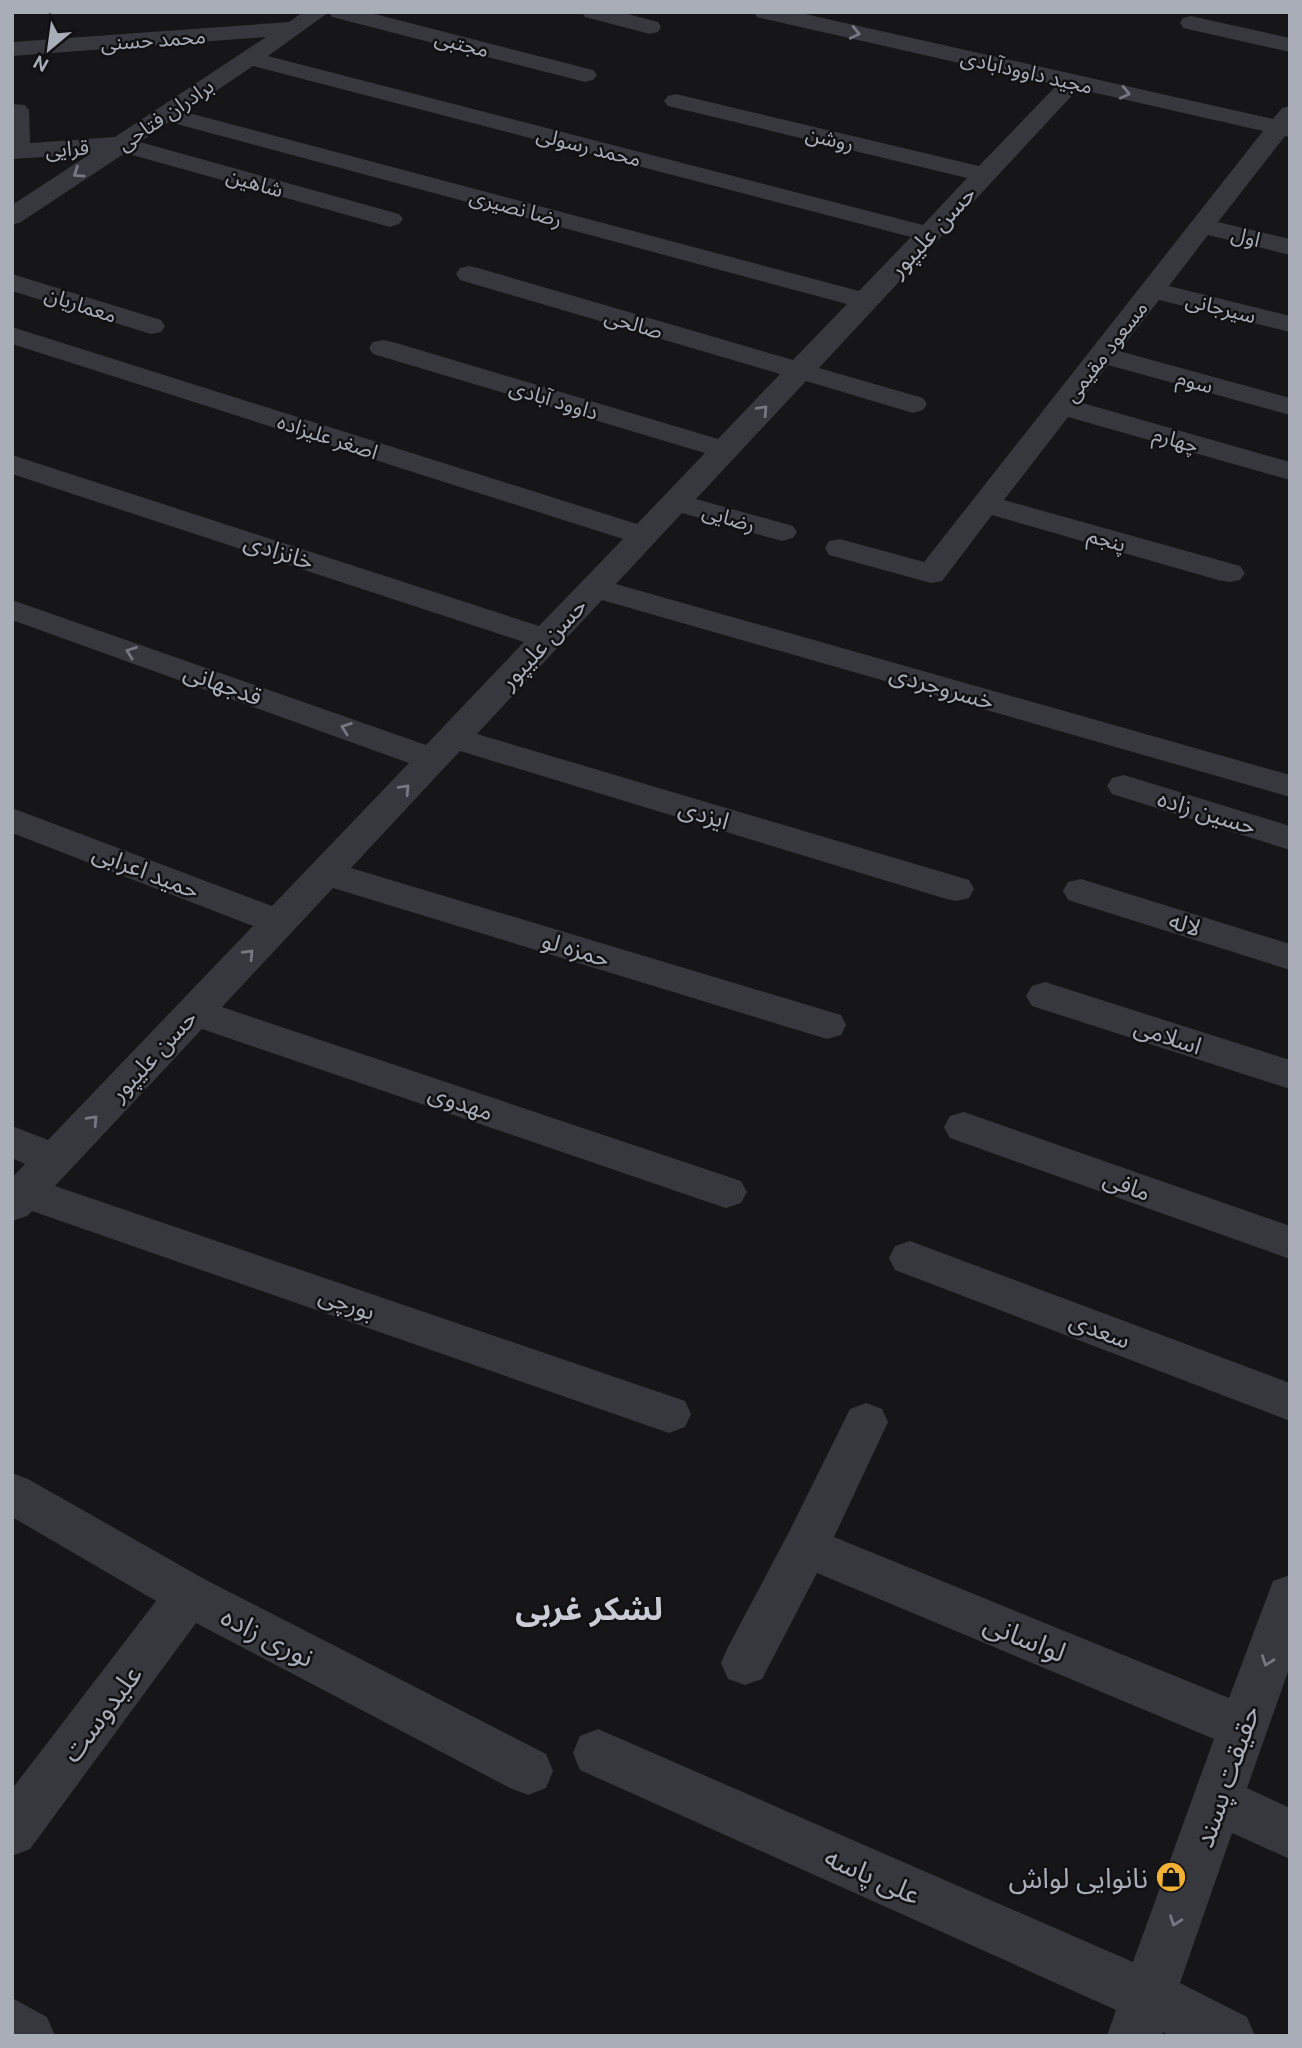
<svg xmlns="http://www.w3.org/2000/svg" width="1302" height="2048" viewBox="0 0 1302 2048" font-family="Ubuntu,'Noto Sans Arabic',sans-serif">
	<rect width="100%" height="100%" fill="#161618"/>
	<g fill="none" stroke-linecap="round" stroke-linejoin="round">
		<!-- minor -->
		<g fill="#37383d" fill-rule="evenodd">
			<path d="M303 12H329L268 56 923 225 967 178 668 106 664 101 668 96 676 94 979 166 1057 85 765 19 757 17 754 12H796L1273 119 1282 108 1290 106V137L1285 136 1218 222 1290 239V255L1208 235 1169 286 1290 316V332L1159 300 1119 351 1290 398V415L1108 365 1079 402 1290 462V480L1068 417 1004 500 1240 566 1245 573 1240 580 1229 582 1218 580 992 515 942 581 931 583 829 555 825 548 829 541 840 539 924 562 1263 131 1078 89 819 368 923 398 927 404 923 410 913 413 806 381 696 499 793 526 797 532 793 538 782 541 682 513 616 584 1290 775V797L602 600 477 734 969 880 974 889 969 898 956 901 943 898 460 751 351 868 841 1015 846 1025 841 1035 827 1039 333 888 222 1007 741 1181 747 1192 741 1203 726 1208 711 1203 202 1029 55 1186 685 1401 691 1414 685 1427 669 1433 32 1211 27 1216 12 1221V1178L25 1164 12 1158V1126L48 1140 253 926 12 833V808L272 906 409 763 12 620V600L426 745 524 642 12 474V455L539 626 623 539 12 344V327L637 524 705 453 373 354 369 348 373 342 383 340 393 342 718 439 780 374 460 280 456 274 460 268 469 266 478 268 793 360 847 304 169 122 140 142 399 214 403 219 399 224 390 227 125 153 21 222 12 225V205L90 154 12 159V104L25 105 29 110 30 143 115 137 266 37 12 56V42L289 22ZM253 66 911 237 859 291 185 112Z"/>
			<polygon points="329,12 367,12 593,70 597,75 593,80 585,82 332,17"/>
			<polygon points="582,12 620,12 658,22 661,27 658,32 650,34 585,17"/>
			<polygon points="1191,16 1290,38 1290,52 1183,28 1180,23 1183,18"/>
			<polygon points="12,274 161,320 165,326 161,332 151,334 12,291"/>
			<polygon points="1124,775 1290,826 1290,850 1112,794 1107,786 1112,778"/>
			<polygon points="1081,879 1290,944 1290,970 1068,900 1063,891 1068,882"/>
			<polygon points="1045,982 1290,1060 1290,1089 1032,1006 1026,996 1032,986"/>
			<polygon points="964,1112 1290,1226 1290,1259 950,1138 944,1127 950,1116"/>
			<polygon points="910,1241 1290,1383 1290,1421 895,1270 889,1258 895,1246"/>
			<polygon points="866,1403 882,1409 888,1422 834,1537 1229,1698 1273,1581 1290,1575 1290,1666 1247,1788 1290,1808 1290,1859 1232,1833 1180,1983 1247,2017 1255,2036 1170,2036 1163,2032 1162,2036 1107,2036 1116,2010 580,1770 573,1753 580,1736 598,1729 1133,1962 1214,1739 817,1573 762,1679 745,1685 728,1679 721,1663 728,1647 789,1532 850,1409"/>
			<polygon points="12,1473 28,1479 206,1580 546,1754 553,1771 546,1788 528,1795 510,1788 196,1623 30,1849 12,1856 12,1789 156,1601 12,1517"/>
			<polygon points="12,1998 47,2017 55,2036 12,2036"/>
		</g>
	</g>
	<!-- one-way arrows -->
	<defs><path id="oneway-chevron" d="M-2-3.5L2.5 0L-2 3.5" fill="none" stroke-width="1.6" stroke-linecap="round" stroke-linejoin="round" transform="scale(1.75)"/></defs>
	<g stroke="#757881">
		<use href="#oneway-chevron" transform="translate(855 33) rotate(13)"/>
		<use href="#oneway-chevron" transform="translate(1125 93) rotate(13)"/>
		<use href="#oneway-chevron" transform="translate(78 173) rotate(146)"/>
		<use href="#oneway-chevron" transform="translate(763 410) rotate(-47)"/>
		<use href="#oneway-chevron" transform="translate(131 652) rotate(-160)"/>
		<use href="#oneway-chevron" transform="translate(346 728) rotate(-160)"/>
		<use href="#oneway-chevron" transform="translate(405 789) rotate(-47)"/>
		<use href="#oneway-chevron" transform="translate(249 954) rotate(-47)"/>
		<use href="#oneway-chevron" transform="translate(93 1120) rotate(-47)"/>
		<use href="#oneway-chevron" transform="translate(1267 1661) rotate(110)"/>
		<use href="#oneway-chevron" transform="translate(1175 1921) rotate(110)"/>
	</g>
	<!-- icons -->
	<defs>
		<g id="shop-disc" transform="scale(1.575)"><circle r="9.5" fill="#f2b134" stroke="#111113"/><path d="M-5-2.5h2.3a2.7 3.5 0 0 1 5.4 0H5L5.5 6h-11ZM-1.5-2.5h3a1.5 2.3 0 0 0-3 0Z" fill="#111"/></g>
	</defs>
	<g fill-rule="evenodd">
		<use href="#shop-disc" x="1171" y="1877"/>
	</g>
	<g text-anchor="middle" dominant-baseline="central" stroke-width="5" stroke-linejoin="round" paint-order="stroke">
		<!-- far-street labels -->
		<g font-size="21" fill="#a8adb8" stroke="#111113">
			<text transform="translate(153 39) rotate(-4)">محمد حسنی</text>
			<text transform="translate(462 43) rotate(14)">مجتبی</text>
			<text transform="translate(1027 71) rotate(13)">مجید داوودآبادی</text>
			<text transform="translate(165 114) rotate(-34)">برادران فتاحی</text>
			<text transform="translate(830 138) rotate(13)">روشن</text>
			<text transform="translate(589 146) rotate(14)">محمد رسولی</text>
			<text transform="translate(67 148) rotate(-4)">قرایی</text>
			<text transform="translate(255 182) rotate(16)">شاهین</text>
			<text transform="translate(516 207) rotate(15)">رضا نصیری</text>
			<text transform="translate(1246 236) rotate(14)">اول</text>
			<text transform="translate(81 304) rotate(18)">معماریان</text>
			<text transform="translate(1221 307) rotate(14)">سیرجانی</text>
			<text transform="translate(634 323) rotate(16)">صالحی</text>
			<text transform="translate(1105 351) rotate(-52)">مسعود مقیمی</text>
			<text transform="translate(1195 381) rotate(15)">سوم</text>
			<text transform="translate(554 399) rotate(17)">داوود آبادی</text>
			<text transform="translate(328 436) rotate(18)">اصغر علیزاده</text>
			<text transform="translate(1176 439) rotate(16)">چهارم</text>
			<text transform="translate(729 517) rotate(16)">رضایی</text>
			<text transform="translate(1107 539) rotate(16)">پنجم</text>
		</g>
		<!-- street labels -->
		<g font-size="24" fill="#a8adb8" stroke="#111113">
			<text transform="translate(932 231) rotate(-47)">حسن علیپور</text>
			<text transform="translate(279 551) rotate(18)">خانزادی</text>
			<text transform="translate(543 643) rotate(-47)">حسن علیپور</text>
			<text transform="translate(223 684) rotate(20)">قدجهانی</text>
			<text transform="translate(942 687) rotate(16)">خسروجردی</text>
			<text transform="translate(1207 812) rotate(17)">حسین زاده</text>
			<text transform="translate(704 814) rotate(17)">ایزدی</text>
			<text transform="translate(146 871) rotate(21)">حمید اعرابی</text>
			<text transform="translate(1185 924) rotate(17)">لاله</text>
			<text transform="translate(576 949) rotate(17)">حمزه لو</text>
			<text transform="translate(1168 1036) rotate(18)">اسلامی</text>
			<text transform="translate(153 1055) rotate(-47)">حسن علیپور</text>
			<text transform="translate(461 1102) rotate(19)">مهدوی</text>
			<text transform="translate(1127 1185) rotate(20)">مافی</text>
			<text transform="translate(347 1303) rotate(19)">بورچی</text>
			<text transform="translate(1100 1330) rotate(21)">سعدی</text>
		</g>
		<!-- near-street labels -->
		<g font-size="28" fill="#a8adb8" stroke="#111113">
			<text transform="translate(268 1636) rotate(27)">نوری زاده</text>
			<text transform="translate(1025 1637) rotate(22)">لواسانی</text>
			<text transform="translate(101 1713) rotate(-53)">علیدوست</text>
			<text transform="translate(1226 1776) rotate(-71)">حقیقت پسند</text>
			<text transform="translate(873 1875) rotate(24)">علی پاسه</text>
		</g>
		<!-- near-poi labels -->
		<g font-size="28" fill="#a8adb8" stroke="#111113" text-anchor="end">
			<text x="1148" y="1877">نانوایی لواش</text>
		</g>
		<!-- near-neighbourhood labels -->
		<g font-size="32" font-weight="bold" fill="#c9ccd4" stroke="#111113">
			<text x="589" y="1608">لشکر غربی</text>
		</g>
	</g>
	<!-- border -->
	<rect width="1302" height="2048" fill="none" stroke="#a8adb8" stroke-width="28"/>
	<!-- north arrow -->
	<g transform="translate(49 49) rotate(209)" stroke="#111113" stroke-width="5" paint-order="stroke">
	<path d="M0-5L12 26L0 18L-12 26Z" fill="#a8adb8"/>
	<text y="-10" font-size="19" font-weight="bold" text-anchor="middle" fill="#a8adb8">N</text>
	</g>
</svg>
